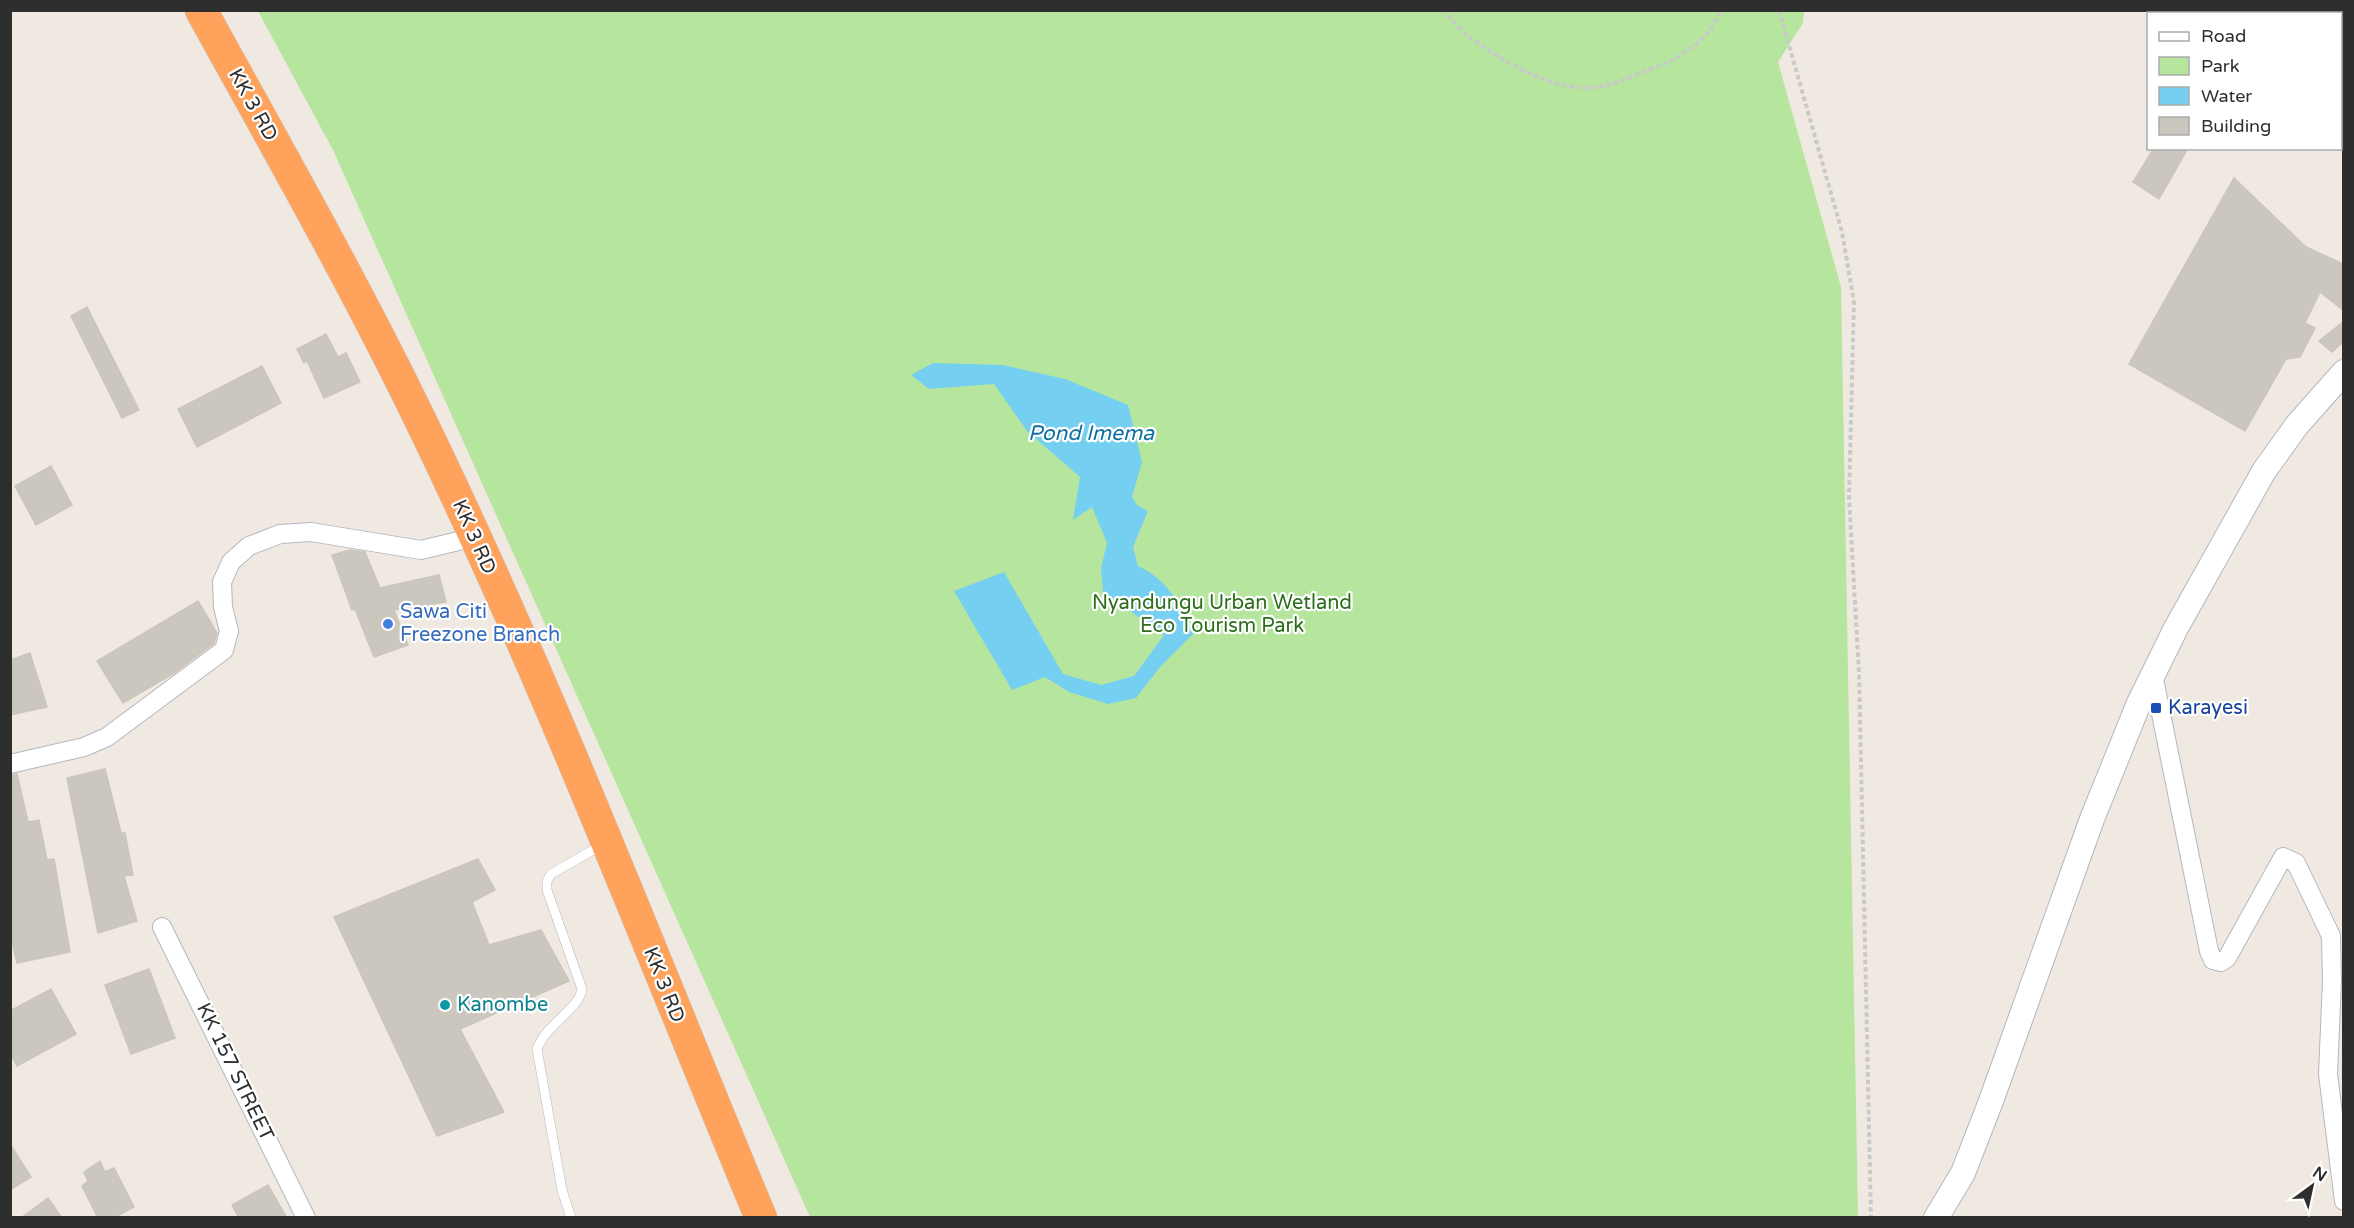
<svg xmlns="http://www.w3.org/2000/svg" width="2354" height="1228" viewBox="0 0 2354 1228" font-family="'Varela Round',sans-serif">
	<rect width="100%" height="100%" fill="#efe9e1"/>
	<!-- green -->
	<polygon fill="#b6e59e" points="258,11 1804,11 1803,23 1778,62 1841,287 1858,1217 810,1217 333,150"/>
	<!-- water -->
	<path fill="#75cff0" d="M933 363 1003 365 1065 379 1128 405 1142 462 1132 497 1137 505 1148 511 1133 547 1138 566C1166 578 1182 606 1194 633L1160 667 1136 698 1108 704 1069 692 1045 677 1012 690 954 591 1004 572 1063 674 1101 685 1134 676 1164 635 1103 592 1101 568 1107 543 1092 507 1073 520 1080 477 1027 431 994 384 929 389 911 375Z"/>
	<!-- building -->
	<g fill="#cbc7bf" stroke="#cbc5ba" stroke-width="1.5">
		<polygon points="2154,148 2188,148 2159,199 2133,182"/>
		<polygon points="2234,178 2306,247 2343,264 2343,310 2320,292 2305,323 2315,328 2300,357 2286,359 2245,431 2129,364"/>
		<polygon points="87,307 139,410 122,418 71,316"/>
		<polygon points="2343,322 2343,342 2332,352 2319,341"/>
		<polygon points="326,334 338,357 346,353 360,382 324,398 307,361 304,363 297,349"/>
		<polygon points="262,366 281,403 197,447 178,409"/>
		<polygon points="51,466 72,505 36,525 15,486"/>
		<polygon points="350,550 365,552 380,588 439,575 446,602 394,610 408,645 374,657 355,609 352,610 332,555"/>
		<polygon points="198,601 217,633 214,643 174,673 123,703 97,661"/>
		<polygon points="30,653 47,707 10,715 10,660"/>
		<polygon points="105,769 121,833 125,833 133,875 124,876 137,921 98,933 67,778"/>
		<polygon points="17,774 28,822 39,820 47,860 54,859 70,952 17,963 10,934 10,775"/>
		<polygon points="478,859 495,890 472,902 489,945 541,930 569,981 460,1029 504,1112 437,1136 334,917"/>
		<polygon points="149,969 175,1038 131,1054 105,985"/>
		<polygon points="51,989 76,1034 17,1066 10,1053 10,1011"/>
		<polygon points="10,1144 31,1177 10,1190"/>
		<polygon points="100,1161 105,1172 114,1168 134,1207 113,1218 98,1218 82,1186 88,1181 84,1172"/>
		<polygon points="268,1185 287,1218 239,1218 232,1205"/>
		<polygon points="48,1198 62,1218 21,1218"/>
	</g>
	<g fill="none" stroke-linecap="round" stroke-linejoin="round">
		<!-- lane casing -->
		<g stroke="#b4b7c1" stroke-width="10">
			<path id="lane" d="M571 1218 562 1190 537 1049C547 1023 580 1008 582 989L547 890V881L551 874 602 845"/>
		</g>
		<!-- street casing -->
		<g stroke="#b4b7c1" stroke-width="20">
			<g id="street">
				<polyline points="2153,674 2209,951 2213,960 2221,962 2227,958 2283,857 2296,863 2331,936 2332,981 2328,1074 2344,1201"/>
				<polyline points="10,764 84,747 107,737 224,650 229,631 223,607 222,582 231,562 249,546 280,534 311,532 421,550 475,537"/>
				<polyline points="162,927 306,1218"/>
			</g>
		</g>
		<!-- secondary casing -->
		<g stroke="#b4b7c1" stroke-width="26">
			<polyline id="secondary" points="1936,1218 1963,1173 1991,1101 2092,819 2139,703 2176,628 2264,471 2297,425 2344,372"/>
		</g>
		<!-- highway casing -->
		<g stroke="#c9c9c9" stroke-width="33">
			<path id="highway" d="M201 10C272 139 345 267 410 399 541 665 647 944 761 1218"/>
		</g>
		<!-- path -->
		<g stroke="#c9c9c9" stroke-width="4" stroke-dasharray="4.5 3" stroke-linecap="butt">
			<path d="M1443 10C1454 21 1464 34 1476 42 1509 65 1560 95 1602 86 1620 83 1637 74 1654 68 1681 58 1711 38 1721 10"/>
			<polyline points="1779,10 1842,232 1854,302 1849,498 1859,672 1871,1218"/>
		</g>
		<!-- lane -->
		<use href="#lane" stroke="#fff" stroke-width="9"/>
		<!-- street -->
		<use href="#street" stroke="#fff" stroke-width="18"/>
		<!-- secondary -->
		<use href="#secondary" stroke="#fff" stroke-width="24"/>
		<!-- highway -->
		<use href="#highway" stroke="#ffa35c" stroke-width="32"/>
	</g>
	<!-- markers -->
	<circle fill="#3f7fe0" stroke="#fff" stroke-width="2" cx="388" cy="624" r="6"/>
	<rect fill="#1a4fb4" stroke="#fff" stroke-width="2" x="2150" y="702" width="12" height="12" rx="3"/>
	<circle fill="#0f9aa8" stroke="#fff" stroke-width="2" cx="445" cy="1005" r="6"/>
	<g text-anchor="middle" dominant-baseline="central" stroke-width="4.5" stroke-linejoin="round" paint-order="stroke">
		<!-- street labels -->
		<g font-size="20" fill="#2e2e2e" stroke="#fff">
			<text transform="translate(253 105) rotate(61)">KK 3 RD</text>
			<text transform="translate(474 537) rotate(66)">KK 3 RD</text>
			<text transform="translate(664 985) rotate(68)">KK 3 RD</text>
			<text transform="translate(235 1072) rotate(64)">KK 157 STREET</text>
		</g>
		<!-- park labels -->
		<g font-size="20" fill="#2c6e1b" stroke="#fff">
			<text x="1222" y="603">Nyandungu Urban Wetland<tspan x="1222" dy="23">Eco Tourism Park</tspan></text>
		</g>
		<!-- shop labels -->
		<g font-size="20" fill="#366cbe" stroke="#fff" text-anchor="start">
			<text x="400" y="612">Sawa Citi<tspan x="400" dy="23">Freezone Branch</tspan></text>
		</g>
		<!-- transit labels -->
		<g font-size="20" fill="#164399" stroke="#fff" text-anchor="start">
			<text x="2168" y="708">Karayesi</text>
		</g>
		<!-- culture labels -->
		<g font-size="20" fill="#0d838f" stroke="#fff" text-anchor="start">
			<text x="457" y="1005">Kanombe</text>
		</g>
		<!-- water labels -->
		<g font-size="21" font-style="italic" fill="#0d6fa3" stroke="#fff">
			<text x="1091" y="433">Pond Imema</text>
		</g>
	</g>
	<!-- border -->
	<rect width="2354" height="1228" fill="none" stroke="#2e2e2e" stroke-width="24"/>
	<!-- legend -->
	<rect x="2147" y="12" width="195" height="138" fill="#ffffff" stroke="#ababab" stroke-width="1.5"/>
	<rect x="2159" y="32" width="30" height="9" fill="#ffffff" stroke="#ababab" stroke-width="1.5"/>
	<text x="2201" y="42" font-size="18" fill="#2e2e2e">Road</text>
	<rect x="2159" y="57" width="30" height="18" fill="#b6e59e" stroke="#ababab" stroke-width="1.5"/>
	<text x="2201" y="72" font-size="18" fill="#2e2e2e">Park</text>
	<rect x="2159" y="87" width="30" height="18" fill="#75cff0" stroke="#ababab" stroke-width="1.5"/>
	<text x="2201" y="102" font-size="18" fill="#2e2e2e">Water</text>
	<rect x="2159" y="117" width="30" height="18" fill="#cbc7bf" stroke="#ababab" stroke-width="1.5"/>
	<text x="2201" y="132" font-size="18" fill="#2e2e2e">Building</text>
	<!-- north arrow -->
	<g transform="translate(2312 1186) rotate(33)" stroke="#ffffff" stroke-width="4.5" paint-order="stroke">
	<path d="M0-4.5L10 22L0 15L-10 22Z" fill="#2e2e2e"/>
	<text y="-9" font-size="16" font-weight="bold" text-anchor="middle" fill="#2e2e2e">N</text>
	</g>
</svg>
